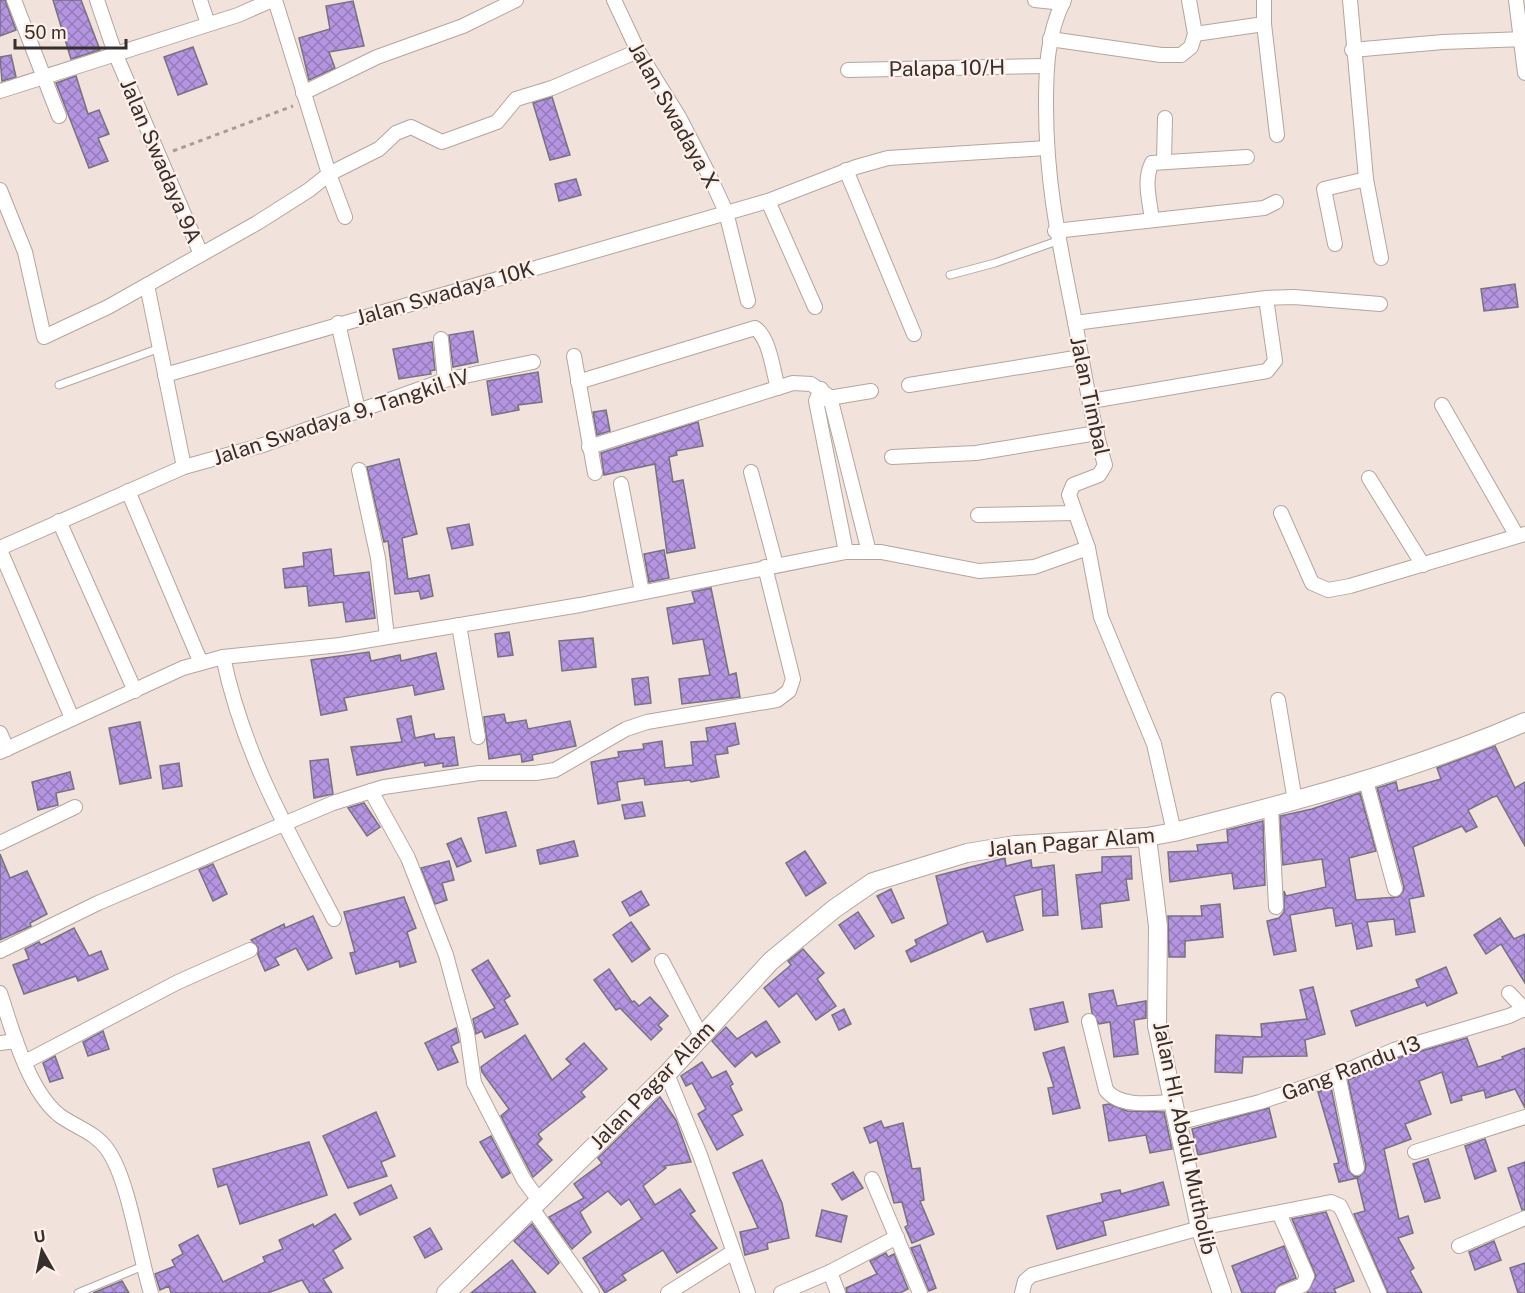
<svg xmlns="http://www.w3.org/2000/svg" width="1525" height="1293" viewBox="0 0 1525 1293" font-family="'Public Sans',sans-serif">
	<defs>
		<pattern id="building-cross-hatch" width="8" height="8" patternUnits="userSpaceOnUse" patternTransform="scale(1.5)"><rect width="8" height="8" fill="#b595e2"/><path d="M0 0l8 8M0 8l8-8" fill="none" stroke="#947ab8"/></pattern>
	</defs>
	<rect width="100%" height="100%" fill="#f1e2db"/>
	<!-- building -->
	<g fill="url(#building-cross-hatch)" stroke="#76727e" stroke-width="1.5">
		<polygon points="0,0 5,0 16,30 0,36"/>
		<polygon points="53,0 81,0 100,50 71,59"/>
		<polygon points="353,1 364,46 329,52 335,68 309,80 299,38 330,29 326,6"/>
		<polygon points="193,47 207,84 178,95 164,57"/>
		<polygon points="11,55 16,77 2,81 0,57"/>
		<polygon points="76,76 88,114 99,110 109,134 98,138 108,161 89,168 56,83"/>
		<polygon points="552,97 570,155 550,160 533,103"/>
		<polygon points="576,179 581,195 559,201 555,184"/>
		<polygon points="1515,284 1518,307 1484,311 1481,289"/>
		<polygon points="473,331 478,362 453,367 449,335"/>
		<polygon points="432,342 435,370 430,371 431,374 399,379 393,349"/>
		<polygon points="538,372 542,402 518,405 519,410 492,415 487,381"/>
		<polygon points="606,410 610,431 597,435 593,412"/>
		<polygon points="698,422 703,446 676,451 677,455 669,457 673,482 683,480 695,548 667,553 655,464 604,475 601,453"/>
		<polygon points="399,459 417,534 402,538 408,579 429,575 433,596 421,599 419,591 395,594 388,541 384,542 367,467"/>
		<polygon points="469,524 473,545 452,549 447,528"/>
		<polygon points="331,549 334,576 369,572 375,618 346,622 343,602 309,606 307,586 285,588 283,569 304,566 303,553"/>
		<polygon points="664,550 669,578 649,582 644,554"/>
		<polygon points="711,588 729,675 736,673 740,697 682,704 679,679 710,675 703,639 673,644 667,608 695,603 692,592"/>
		<polygon points="509,632 513,655 498,657 495,634"/>
		<polygon points="593,638 596,667 562,671 559,641"/>
		<polygon points="369,652 371,661 400,655 401,661 436,653 444,689 415,695 413,685 344,698 347,710 321,715 311,660"/>
		<polygon points="648,677 651,703 635,705 632,679"/>
		<polygon points="504,714 506,723 526,720 528,729 570,721 576,746 532,755 533,760 522,762 521,754 489,759 484,717"/>
		<polygon points="411,716 415,738 434,734 435,739 454,737 458,765 443,767 443,763 425,766 424,762 357,775 351,747 402,742 397,719"/>
		<polygon points="140,722 151,778 120,784 109,728"/>
		<polygon points="735,723 739,744 727,747 728,753 715,755 719,777 691,782 690,780 645,785 644,778 617,782 620,800 598,804 591,762 619,757 618,752 644,749 643,744 662,741 665,768 693,765 691,742 708,741 706,728"/>
		<polygon points="1495,746 1515,788 1525,782 1525,846 1497,796 1493,797 1468,810 1477,827 1466,832 1462,826 1413,847 1424,896 1409,899 1415,932 1396,935 1394,919 1367,922 1372,946 1357,949 1352,923 1336,926 1333,908 1329,908 1290,915 1296,951 1274,955 1267,921 1279,918 1284,912 1284,891 1286,896 1326,887 1322,859 1283,865 1280,816 1312,809 1360,793 1376,851 1349,858 1356,900 1398,897 1403,892 1404,887 1377,788 1396,782 1398,791 1441,779 1437,768"/>
		<polygon points="328,759 333,794 314,798 310,761"/>
		<polygon points="179,763 182,786 163,789 160,766"/>
		<polygon points="70,772 74,789 56,793 58,805 38,810 32,782"/>
		<polygon points="642,802 645,816 625,819 622,805"/>
		<polygon points="364,803 380,827 367,836 348,808"/>
		<polygon points="506,812 516,846 486,853 478,818"/>
		<polygon points="1263,821 1265,885 1234,889 1232,873 1170,882 1168,852 1198,851 1197,845 1228,842 1227,830"/>
		<polygon points="461,838 471,861 457,867 447,844"/>
		<polygon points="574,841 578,856 540,864 537,850"/>
		<polygon points="805,851 826,883 806,896 786,863"/>
		<polygon points="0,854 10,878 27,871 47,914 30,923 31,926 0,940"/>
		<polygon points="1131,856 1132,879 1126,879 1129,900 1100,904 1102,927 1082,929 1076,875 1102,872 1102,857"/>
		<polygon points="1005,858 1006,866 1031,860 1032,868 1054,865 1058,915 1043,916 1042,889 1014,896 1023,930 987,942 983,931 911,962 906,951 917,945 915,940 948,924 936,876"/>
		<polygon points="449,861 454,880 442,883 447,900 435,904 421,868"/>
		<polygon points="213,864 227,894 213,901 199,870"/>
		<polygon points="891,889 904,918 892,923 877,896"/>
		<polygon points="641,891 649,905 630,916 622,902"/>
		<polygon points="404,897 416,928 407,932 416,962 400,967 399,961 356,974 350,953 355,952 344,912"/>
		<polygon points="1220,904 1223,937 1185,941 1185,957 1169,957 1168,916 1202,916 1201,906"/>
		<polygon points="858,912 874,936 855,949 839,925"/>
		<polygon points="313,916 332,958 308,970 296,948 275,958 279,965 265,971 258,955 258,947 251,940 284,924 285,928"/>
		<polygon points="1500,918 1514,939 1525,934 1525,983 1501,944 1486,954 1474,935"/>
		<polygon points="631,922 650,949 632,962 613,935"/>
		<polygon points="74,928 89,956 101,951 108,969 78,981 76,976 24,994 13,965 29,959 25,949 39,942 41,945"/>
		<polygon points="803,949 824,973 817,979 836,1006 816,1020 797,993 779,1007 764,988 791,965 788,961"/>
		<polygon points="488,960 510,996 504,1000 518,1024 485,1038 482,1031 476,1034 473,1019 495,1008 472,970"/>
		<polygon points="1446,967 1457,993 1427,1006 1425,1002 1356,1026 1351,1011 1419,987 1416,980"/>
		<polygon points="609,969 632,1002 634,1001 639,1006 650,997 668,1016 658,1025 662,1029 651,1040 620,1008 616,1010 594,980"/>
		<polygon points="1313,987 1325,1034 1305,1040 1307,1056 1243,1057 1242,1073 1215,1072 1216,1035 1262,1037 1261,1024 1307,1019 1300,990"/>
		<polygon points="1113,990 1117,1006 1146,1001 1146,1018 1134,1020 1138,1054 1114,1057 1110,1022 1099,1024 1092,1013 1089,994"/>
		<polygon points="1063,1002 1068,1022 1035,1030 1030,1009"/>
		<polygon points="844,1009 851,1024 839,1030 832,1015"/>
		<polygon points="766,1021 780,1042 756,1057 752,1052 735,1067 712,1041 726,1027 737,1039"/>
		<polygon points="456,1028 459,1042 451,1046 458,1062 438,1070 425,1043"/>
		<polygon points="103,1031 109,1049 88,1056 83,1042"/>
		<polygon points="525,1035 552,1080 571,1064 566,1059 584,1043 607,1069 581,1092 585,1097 538,1134 542,1139 537,1144 552,1160 533,1177 501,1116 509,1109 482,1072 481,1067"/>
		<polygon points="1467,1038 1478,1067 1503,1059 1502,1057 1525,1048 1525,1108 1515,1089 1486,1098 1484,1090 1461,1096 1462,1100 1451,1103 1442,1072 1419,1081 1431,1114 1405,1124 1411,1139 1384,1149 1399,1219 1408,1216 1413,1233 1398,1238 1414,1268 1410,1271 1422,1293 1388,1293 1354,1214 1365,1211 1357,1178 1339,1182 1334,1164 1339,1163 1318,1092 1331,1087 1348,1170 1354,1176 1359,1177 1365,1171 1366,1166 1348,1080 1397,1058"/>
		<polygon points="1064,1047 1080,1108 1053,1114 1048,1088 1054,1087 1043,1053"/>
		<polygon points="55,1056 63,1078 50,1082 43,1063"/>
		<polygon points="702,1062 712,1078 726,1071 733,1084 730,1086 742,1110 732,1115 743,1135 717,1150 698,1114 706,1109 692,1083 686,1086 681,1076"/>
		<polygon points="660,1097 676,1120 691,1162 664,1166 666,1168 643,1186 655,1205 680,1189 695,1211 690,1214 717,1248 677,1273 663,1250 622,1275 626,1280 605,1293 583,1258 642,1219 629,1199 621,1205 608,1191 580,1212 591,1232 572,1249 549,1217 584,1198 574,1184 602,1163 598,1158"/>
		<polygon points="1109,1104 1127,1111 1164,1112 1172,1149 1150,1153 1146,1135 1109,1141 1103,1105"/>
		<polygon points="1269,1108 1276,1137 1198,1155 1192,1129"/>
		<polygon points="376,1112 395,1156 381,1162 387,1176 348,1188 323,1136"/>
		<polygon points="881,1121 884,1128 903,1123 912,1169 920,1168 924,1200 920,1201 934,1234 912,1243 905,1227 908,1225 902,1202 894,1203 877,1140 870,1143 864,1128"/>
		<polygon points="491,1136 510,1173 502,1178 480,1142"/>
		<polygon points="1485,1139 1496,1171 1475,1179 1465,1146"/>
		<polygon points="309,1142 327,1195 240,1224 227,1184 218,1187 213,1169"/>
		<polygon points="1428,1159 1440,1198 1425,1202 1413,1164"/>
		<polygon points="762,1160 782,1203 789,1238 767,1243 768,1249 745,1255 740,1232 758,1228 733,1173"/>
		<polygon points="1525,1162 1525,1209 1522,1210 1508,1168"/>
		<polygon points="853,1172 863,1188 842,1200 832,1184"/>
		<polygon points="1163,1182 1169,1205 1103,1221 1106,1235 1057,1249 1047,1216 1103,1202 1101,1194 1120,1190 1121,1194"/>
		<polygon points="391,1185 397,1198 360,1215 354,1203"/>
		<polygon points="822,1210 847,1216 841,1242 816,1236"/>
		<polygon points="1326,1212 1354,1281 1334,1289 1336,1293 1307,1293 1316,1276 1292,1219"/>
		<polygon points="335,1214 351,1239 333,1250 343,1268 323,1279 332,1293 310,1293 302,1280 268,1293 171,1293 169,1286 160,1290 155,1274 175,1266 172,1260 183,1254 179,1245 198,1235 223,1282 265,1262 263,1257 283,1249 279,1240 313,1224 314,1227"/>
		<polygon points="532,1224 559,1263 548,1274 514,1241"/>
		<polygon points="430,1228 442,1249 425,1258 414,1237"/>
		<polygon points="1494,1241 1501,1260 1475,1270 1469,1252"/>
		<polygon points="920,1245 936,1288 929,1291 911,1248"/>
		<polygon points="1284,1246 1296,1278 1279,1285 1274,1293 1242,1293 1232,1266"/>
		<polygon points="886,1253 888,1257 894,1254 908,1289 900,1293 847,1293 846,1288 877,1274 870,1261"/>
		<polygon points="512,1260 536,1293 471,1293"/>
		<polygon points="1525,1263 1525,1293 1518,1293 1510,1268"/>
		<polygon points="122,1281 129,1293 93,1293"/>
	</g>
	<g fill="none" stroke-linecap="round" stroke-linejoin="round">
		<!-- lane casing -->
		<g stroke="#b4a59f" stroke-width="9">
			<g id="lane">
				<polyline points="950,275 995,263 1057,241"/>
				<polyline points="59,385 160,348"/>
				<polyline points="78,1293 143,1266"/>
			</g>
		</g>
		<!-- street casing -->
		<g stroke="#b4a59f" stroke-width="16">
			<g id="street">
				<polyline points="14,0 59,116"/>
				<polyline points="97,0 115,53 201,254"/>
				<polyline points="200,0 208,24"/>
				<polyline points="275,0 329,174 345,217"/>
				<polyline points="614,0 638,51 679,117 709,175 726,212 748,301"/>
				<polyline points="1035,0 1063,3"/>
				<path d="M1064 0C1047 34 1046 69 1046 106 1046 185 1060 246 1075 322 1084 370 1091 419 1105 465L1099 475 1073 485 1069 495 1088 548 1101 617 1154 744 1174 832"/>
				<polyline points="1264,0 1264,24 1277,135"/>
				<polyline points="1350,0 1366,179 1381,258"/>
				<polyline points="1516,0 1525,73"/>
				<polyline points="1195,34 1264,24"/>
				<polyline points="1050,39 1161,55 1181,55 1191,47 1195,34 1189,0"/>
				<polyline points="1352,50 1443,42 1525,39"/>
				<polyline points="848,70 1046,66"/>
				<polyline points="0,91 238,15 272,0"/>
				<polyline points="303,93 377,57 463,26 516,0"/>
				<polyline points="1164,161 1165,118"/>
				<polyline points="846,170 914,334"/>
				<polyline points="0,190 25,252 44,337 108,307 257,223 309,190 329,174 379,149 396,133 411,127 442,142 497,122 516,99 552,88 638,51"/>
				<polyline points="768,201 815,307"/>
				<path d="M1152 220C1150 202 1143 180 1152 163L1247 157"/>
				<polyline points="1055,231 1264,208 1276,202"/>
				<polyline points="1335,244 1324,189 1366,179"/>
				<polyline points="147,285 184,467"/>
				<polyline points="338,323 358,410"/>
				<polyline points="1075,323 1266,298 1294,297 1380,304"/>
				<polyline points="441,339 445,380"/>
				<polyline points="574,356 595,473"/>
				<polyline points="165,375 768,201 856,167 888,158 1046,148"/>
				<path d="M578 382 755 328C770 338 773 372 778 388"/>
				<polyline points="909,385 1081,357"/>
				<polyline points="821,389 816,401 846,552"/>
				<polyline points="823,399 871,391"/>
				<polyline points="1091,401 1267,371 1275,361 1266,298"/>
				<polyline points="1442,405 1517,536"/>
				<polyline points="589,447 793,383 811,384 830,397 869,552"/>
				<polyline points="892,457 976,453 1097,433"/>
				<polyline points="359,470 378,558 387,637"/>
				<polyline points="751,472 776,565"/>
				<polyline points="1369,478 1423,565"/>
				<polyline points="621,484 642,592"/>
				<polyline points="128,491 201,663"/>
				<polyline points="1281,513 1312,583 1328,590 1350,586 1525,534"/>
				<polyline points="978,515 1075,513"/>
				<polyline points="59,521 135,691"/>
				<polyline points="0,548 184,467 263,445 445,380 533,362"/>
				<polyline points="0,550 72,718"/>
				<polyline points="459,625 478,737"/>
				<path d="M223 657C244 756 288 831 334 919"/>
				<polyline points="1278,700 1295,801"/>
				<polyline points="0,733 7,749"/>
				<polyline points="0,752 183,668 223,657 340,645 580,605 846,552 881,552 979,571 1034,567 1088,548"/>
				<polyline points="1366,781 1395,889"/>
				<polyline points="371,791 408,858 446,955 467,1033 474,1083 524,1180 538,1199"/>
				<polyline points="1271,808 1276,907"/>
				<polyline points="0,843 75,807"/>
				<polyline points="0,951 98,903 333,803 384,787 479,773 535,773 555,770 626,729 647,722 777,700 789,691 793,679 765,567"/>
				<polyline points="662,961 701,1036"/>
				<path d="M0 993C12 1029 28 1090 59 1115 75 1127 95 1132 107 1149 129 1179 139 1255 151 1293"/>
				<polyline points="1509,993 1525,1010"/>
				<path d="M1089 1021 1106 1090C1120 1108 1152 1103 1172 1102"/>
				<polyline points="0,1043 16,1041"/>
				<polyline points="25,1062 178,982 250,950"/>
				<polyline points="667,1074 700,1155 748,1293"/>
				<polyline points="1338,1074 1357,1168"/>
				<polyline points="1177,1123 1260,1102 1320,1082 1394,1050 1509,1016 1524,1009"/>
				<polyline points="1415,1152 1525,1117"/>
				<polyline points="872,1179 920,1293"/>
				<polyline points="531,1207 592,1293"/>
				<polyline points="1279,1213 1307,1276 1303,1285 1283,1293"/>
				<polyline points="1459,1246 1525,1218"/>
				<polyline points="830,1272 838,1293"/>
				<polyline points="668,1293 733,1252"/>
				<polyline points="781,1293 830,1272 897,1237"/>
				<polyline points="1022,1293 1025,1281 1032,1275 1200,1228 1331,1202 1340,1206 1344,1214 1379,1293"/>
			</g>
		</g>
		<!-- secondary casing -->
		<g stroke="#b4a59f" stroke-width="20">
			<g id="secondary">
				<polyline points="1147,837 1158,926 1157,1026 1200,1228 1222,1293"/>
				<path d="M446 1293 667 1074 771 961 834 909 873 882 967 853 1015 845 1147 837 1174 832C1293 802 1412 771 1525 722"/>
			</g>
		</g>
		<!-- path -->
		<polyline stroke="#a79c96" stroke-width="3" stroke-dasharray="4.5 4.5" stroke-linecap="butt" points="173,151 293,106"/>
		<!-- lane -->
		<use href="#lane" stroke="#fff" stroke-width="7"/>
		<!-- street -->
		<use href="#street" stroke="#fff" stroke-width="14"/>
		<!-- secondary -->
		<use href="#secondary" stroke="#fff" stroke-width="18"/>
	</g>
	<g text-anchor="middle" dominant-baseline="central" stroke-width="4.5" stroke-linejoin="round" paint-order="stroke">
		<!-- street labels -->
		<g font-size="21" fill="#35302d" stroke="#feefe8">
			<text transform="translate(947 68) rotate(-1)">Palapa 10/H</text>
			<text transform="translate(674 115) rotate(61)">Jalan Swadaya X</text>
			<text transform="translate(161 161) rotate(67)">Jalan Swadaya 9A</text>
			<text transform="translate(445 293) rotate(-16)">Jalan Swadaya 10K</text>
			<text transform="translate(1090 396) rotate(78)">Jalan Timbal</text>
			<text transform="translate(341 417) rotate(-18)">Jalan Swadaya 9, Tangkil IV</text>
			<text transform="translate(1071 842) rotate(-5)">Jalan Pagar Alam</text>
			<text transform="translate(1351 1068) rotate(-21)">Gang Randu 13</text>
			<text transform="translate(652 1085) rotate(-46)">Jalan Pagar Alam</text>
			<text transform="translate(1185 1138) rotate(78)">Jalan HI. Abdul Mutholib</text>
		</g>
	</g>
	<!-- north arrow -->
	<g transform="translate(42 1251) rotate(351)" stroke="#feefe8" stroke-width="4.5" paint-order="stroke">
	<path d="M0-4.5L10 22L0 15L-10 22Z" fill="#35302d"/>
	<text y="-9" font-size="16" font-weight="bold" text-anchor="middle" fill="#35302d">U</text>
	</g>
	<!-- scale -->
	<path d="M15 39v9h111v-9" fill="none" stroke="#35302d" stroke-width="3"/>
	<text x="24" y="39" font-size="18" fill="#35302d" stroke="#feefe8" stroke-width="4.5" paint-order="stroke">50 m</text>
</svg>
